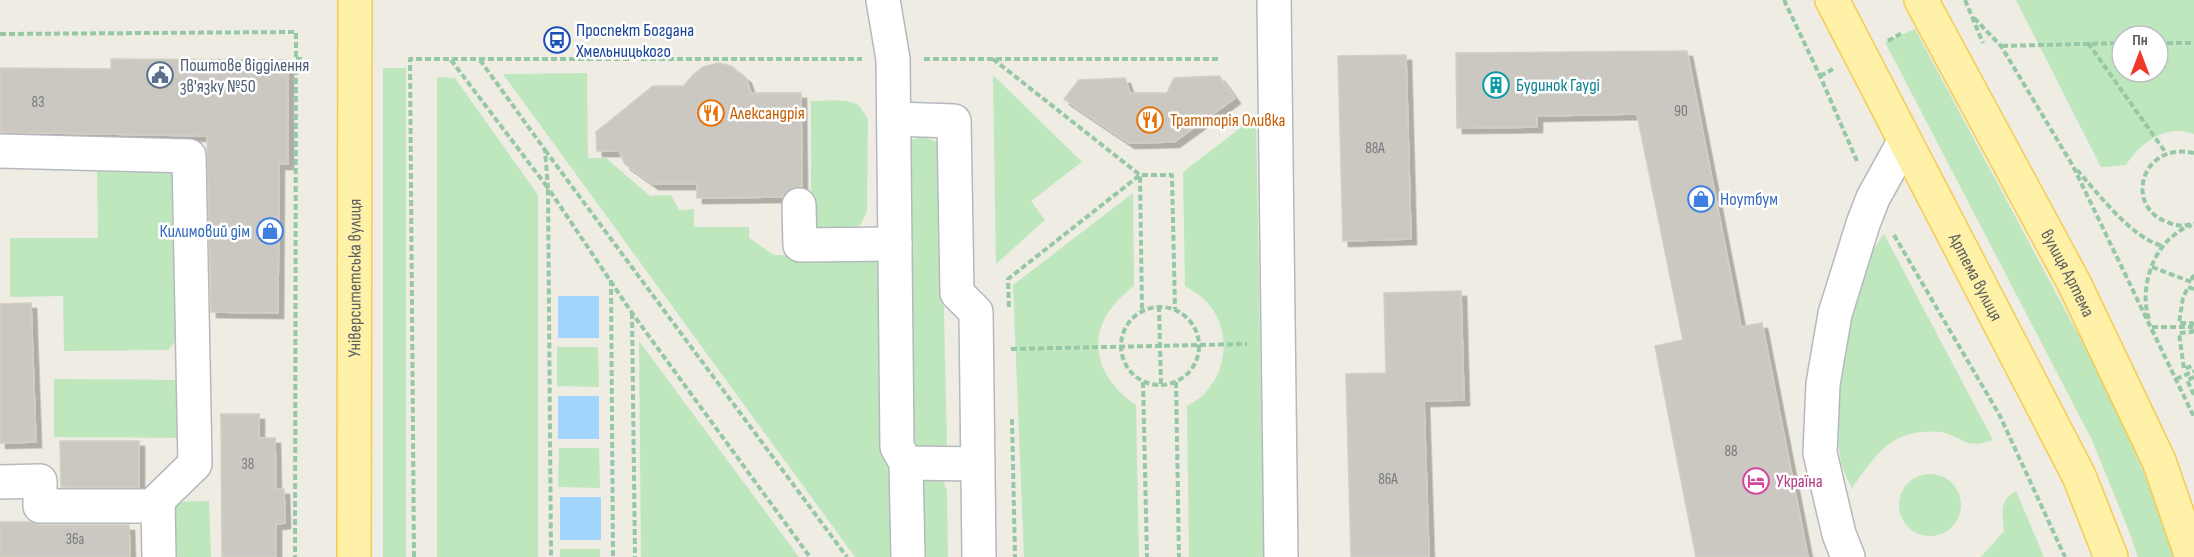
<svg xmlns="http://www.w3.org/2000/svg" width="2194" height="557" viewBox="0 0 2194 557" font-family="'Sofia Sans Condensed',sans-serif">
	<defs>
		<filter id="shadow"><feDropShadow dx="5.5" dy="5.5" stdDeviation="0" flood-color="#0004"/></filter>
	</defs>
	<rect width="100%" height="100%" fill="#eeece3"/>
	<!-- green -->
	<g fill="#bee7be" fill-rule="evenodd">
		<path d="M2016 0H2194V134C2166 123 2140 143 2126 165L2101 167ZM2122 36H2158V72H2122Z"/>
		<polygon points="1915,29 2103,381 2159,506 2175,557 2138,557 2129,531 2092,440 1885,42"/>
		<rect x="383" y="68" width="23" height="489"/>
		<polygon points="587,73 588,158 606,158 650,196 671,195 679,210 694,209 694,227 749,227 749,238 774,255 884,255 902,557 855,557 503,74"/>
		<polygon points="993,75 1082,162 1031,201 1045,220 996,264"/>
		<polygon points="437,77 455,78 538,195 538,557 437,557"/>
		<path d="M811 101C824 101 845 98 856 104 862 107 865 115 868 120L867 212 861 224 849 232 806 237 811 211Z"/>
		<path d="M1256 116 1264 557H1189L1187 406C1193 402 1201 398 1206 392 1230 365 1230 325 1204 299 1199 294 1191 290 1185 286L1183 172Z"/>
		<polygon points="921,136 940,143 947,445 929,450 912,446 902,145"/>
		<polygon points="97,162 185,162 186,329 168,350 64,351 63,296 10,297 10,238 98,238"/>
		<path d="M1133 193 1134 286C1085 322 1087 371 1136 405L1139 557H1024L1013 285Z"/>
		<path d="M1884 234 1993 440C1964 450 1966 438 1941 432 1935 431 1928 432 1922 432 1887 434 1871 462 1852 488 1848 480 1843 471 1841 462 1831 410 1839 360 1852 309 1861 278 1865 260 1884 234Z"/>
		<polygon points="639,341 799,557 641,557"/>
		<polygon points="557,347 598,347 599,387 557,386"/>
		<polygon points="54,379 189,380 189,438 54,437"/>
		<polygon points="559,448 599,448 600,488 558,487"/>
		<circle cx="1930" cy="505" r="31"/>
		<polygon points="934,477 944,483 947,491 948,557 914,557 920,478"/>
		<path d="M2016 491 2044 557H1981L2004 531C2003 512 1998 502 2016 491Z"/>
		<polygon points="209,501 211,557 169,557 165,502"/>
		<rect x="560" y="549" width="40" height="8"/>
	</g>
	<!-- water -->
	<g fill="#a2d6ff">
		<rect x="558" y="296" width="41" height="42"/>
		<rect x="558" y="396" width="41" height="43"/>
		<rect x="560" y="497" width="41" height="43"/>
	</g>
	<!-- building -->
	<g fill="#cbc8c2" stroke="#d3cec1" stroke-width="1.5" filter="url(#shadow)">
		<polygon points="1687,51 1741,327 1762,323 1808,557 1696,557 1655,346 1683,340 1637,114 1537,116 1537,127 1457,128 1456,53"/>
		<polygon points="1406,55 1411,239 1343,241 1338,56"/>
		<polygon points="111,59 288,60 288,164 279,164 278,313 211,312 207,136 0,132 0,68 111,69"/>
		<polygon points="719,63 731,66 746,78 751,93 801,93 802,187 790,189 782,197 697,198 697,184 653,184 625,164 619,151 597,151 596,132 653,86 684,86 692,76 703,67"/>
		<polygon points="1219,76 1235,98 1174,142 1129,143 1064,99 1079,80 1125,78 1130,93 1167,93 1174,78"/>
		<polygon points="1461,291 1464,400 1424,401 1429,557 1351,557 1346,374 1386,373 1384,293"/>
		<polygon points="31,303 36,442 0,443 0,304"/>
		<polygon points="221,414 259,414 259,438 275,438 276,489 284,489 285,523 276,524 276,557 222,557"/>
		<polygon points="60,441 139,441 139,487 61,487"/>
		<polygon points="0,522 30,522 40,525 129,525 130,557 0,557"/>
	</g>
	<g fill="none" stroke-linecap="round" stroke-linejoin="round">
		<!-- minor casing -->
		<g stroke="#b5b9be" stroke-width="36">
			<g id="minor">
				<polyline points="883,0 893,59 897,447 906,463 908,557"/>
				<polyline points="1274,0 1281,557"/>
				<polyline points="894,119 954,121 957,293 976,312 979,557"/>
				<polyline points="0,151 189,156 195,464 158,500 159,557"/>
				<polyline points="799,205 800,245 895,244"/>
				<polyline points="906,463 978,464"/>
				<polyline points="0,482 40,481 40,506 158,506"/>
				<polyline points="1848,557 1839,534 1820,453 1823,384 1835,314 1863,224 1873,198 1904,142"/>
			</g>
		</g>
		<!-- major casing -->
		<g stroke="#f7ca53" stroke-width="36">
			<g id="major">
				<path id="s1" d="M1832 0 2079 476 2111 557"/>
				<path id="s2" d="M1921 0 2074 283 2159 461 2192 557"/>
				<path id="s3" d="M354 557 355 0"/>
			</g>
		</g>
		<!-- path -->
		<g stroke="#96c8a5" stroke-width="4" stroke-dasharray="6 3" stroke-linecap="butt">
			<polyline points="1784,0 1820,76 1857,161"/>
			<polyline points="1965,0 1983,43"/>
			<polyline points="1974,18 2001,46 2073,166 2194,417"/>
			<polyline points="0,34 296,32 295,557"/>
			<polyline points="1888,41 1902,33"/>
			<polyline points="2088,43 2166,153"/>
			<polyline points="2158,43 2194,43"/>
			<polyline points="2002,46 2122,43"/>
			<polyline points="296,59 305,59"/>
			<polyline points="924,59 1220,59"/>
			<polyline points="993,59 1140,175 1142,310"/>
			<polyline points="451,60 548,188 551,557"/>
			<polyline points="480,60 545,150 548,188 632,313 810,557"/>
			<polyline points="1820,76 1833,69"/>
			<polyline points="545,150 847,557"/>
			<path d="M2194 153C2142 141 2123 206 2167 222 2176 226 2184 227 2194 223"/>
			<path d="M2077 170C2098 193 2132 239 2163 246"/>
			<polyline points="1894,235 2000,416 2065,557"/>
			<polyline points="2152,267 2194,283"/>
			<polyline points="2194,275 2192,278 2194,279"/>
			<polyline points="611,280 613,557"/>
			<polyline points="2194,289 2188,287 2183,298 2179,323 2192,323 2192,332 2179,333 2184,369 2194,365"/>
			<polyline points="1159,306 1161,385"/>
			<circle cx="1160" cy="346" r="39"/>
			<polyline points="1009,307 1008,279 1140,175 1172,175 1175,309"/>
			<polyline points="632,313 635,557"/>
			<path d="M2149 319C2141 296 2148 265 2163 246 2170 237 2179 231 2189 225L2194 229"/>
			<polyline points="2152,327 2193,327"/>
			<polyline points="1011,349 1247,344"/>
			<polyline points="2194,377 2187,380 2194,395"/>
			<polyline points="2176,379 2194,371"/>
			<polyline points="1143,382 1147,557"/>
			<polyline points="1176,382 1179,557"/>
			<polyline points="1012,419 1015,557"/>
			<polyline points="414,557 410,59 862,59"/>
		</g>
		<!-- minor -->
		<use href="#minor" stroke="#fff" stroke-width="33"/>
		<!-- major -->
		<use href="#major" stroke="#fff1a7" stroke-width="33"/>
	</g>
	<!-- icons -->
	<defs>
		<g id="bus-ring" transform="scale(1.35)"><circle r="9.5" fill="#fff" stroke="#1a4fb4" stroke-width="1.5"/><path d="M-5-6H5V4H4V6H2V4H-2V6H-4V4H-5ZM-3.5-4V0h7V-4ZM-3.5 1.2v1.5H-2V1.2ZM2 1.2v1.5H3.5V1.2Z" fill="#1a4fb4"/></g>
		<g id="civic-ring" transform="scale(1.35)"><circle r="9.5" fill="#fff" stroke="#5c6f8a" stroke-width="1.5"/><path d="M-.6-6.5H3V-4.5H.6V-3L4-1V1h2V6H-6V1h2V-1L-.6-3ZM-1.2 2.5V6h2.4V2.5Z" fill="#5c6f8a"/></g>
		<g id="building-ring" transform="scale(1.35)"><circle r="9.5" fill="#fff" stroke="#0f9aa8" stroke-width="1.5"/><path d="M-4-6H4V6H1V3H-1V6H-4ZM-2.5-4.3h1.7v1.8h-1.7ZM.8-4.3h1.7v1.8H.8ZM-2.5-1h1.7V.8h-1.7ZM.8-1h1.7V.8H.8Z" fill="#0f9aa8"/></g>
		<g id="restaurant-ring" transform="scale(1.35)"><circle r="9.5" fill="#fff" stroke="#e8710a" stroke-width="1.5"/><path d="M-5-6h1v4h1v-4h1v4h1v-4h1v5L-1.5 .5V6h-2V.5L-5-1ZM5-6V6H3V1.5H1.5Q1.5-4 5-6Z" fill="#e8710a"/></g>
		<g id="shop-ring" transform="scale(1.35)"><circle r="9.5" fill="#fff" stroke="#3f7fe0" stroke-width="1.5"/><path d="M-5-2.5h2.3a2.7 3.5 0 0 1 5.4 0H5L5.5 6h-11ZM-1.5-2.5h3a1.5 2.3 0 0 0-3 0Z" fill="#3f7fe0"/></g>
		<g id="hotel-ring" transform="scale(1.35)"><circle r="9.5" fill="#fff" stroke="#d1479c" stroke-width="1.5"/><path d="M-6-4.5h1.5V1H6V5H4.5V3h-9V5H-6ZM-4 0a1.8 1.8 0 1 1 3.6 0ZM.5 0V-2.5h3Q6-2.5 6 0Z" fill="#d1479c"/></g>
	</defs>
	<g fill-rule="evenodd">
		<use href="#bus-ring" x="557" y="40"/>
		<use href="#civic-ring" x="160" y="75"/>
		<use href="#building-ring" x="1496" y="85"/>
		<use href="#restaurant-ring" x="711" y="113"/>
		<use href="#restaurant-ring" x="1150" y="120"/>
		<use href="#shop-ring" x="1701" y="199"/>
		<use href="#shop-ring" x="270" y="231"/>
		<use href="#hotel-ring" x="1756" y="481"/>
	</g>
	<g text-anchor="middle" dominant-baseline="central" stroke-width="5" stroke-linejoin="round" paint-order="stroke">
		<!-- number labels -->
		<g font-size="15" fill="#77797c">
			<text x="38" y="102">83</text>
			<text x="1681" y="111">90</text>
			<text x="1375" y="148">88А</text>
			<text x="1731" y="451">88</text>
			<text x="248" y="464">38</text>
			<text x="1388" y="479">86А</text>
			<text x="75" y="539">36а</text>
		</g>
		<!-- transit labels -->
		<g font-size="18" fill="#164399" stroke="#fff" text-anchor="start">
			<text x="576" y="30">Проспект Богдана<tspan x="576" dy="21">Хмельницького</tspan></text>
		</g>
		<!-- service labels -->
		<g font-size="18" fill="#4e5e75" stroke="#fff" text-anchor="start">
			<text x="180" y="65">Поштове відділення<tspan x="180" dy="21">зв'язку №50</tspan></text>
		</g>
		<!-- culture labels -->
		<g font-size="18" fill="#0d838f" stroke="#fff" text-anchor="start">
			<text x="1516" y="85">Будинок Гауді</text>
		</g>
		<!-- food labels -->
		<g font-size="18" fill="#c56008" stroke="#fff" text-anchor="start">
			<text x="730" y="113">Александрія</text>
			<text x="1170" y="120">Тратторія Оливка</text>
		</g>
		<!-- shop labels -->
		<g font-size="18" fill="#366cbe" stroke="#fff" text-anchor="start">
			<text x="1720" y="199">Ноутбум</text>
			<text x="250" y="231" text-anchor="end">Килимовий дім</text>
		</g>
		<!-- street labels -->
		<g font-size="18" fill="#5b5f64" stroke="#fff">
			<text stroke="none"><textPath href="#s2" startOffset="310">вулиця Артема</textPath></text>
			<text stroke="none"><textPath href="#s1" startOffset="312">Артема вулиця</textPath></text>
			<text stroke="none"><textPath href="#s3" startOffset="279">Університетська вулиця</textPath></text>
		</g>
		<!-- hotel labels -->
		<g font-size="18" fill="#b23c85" stroke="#fff" text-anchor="start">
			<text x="1776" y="481">Україна</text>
		</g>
	</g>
	<!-- north arrow -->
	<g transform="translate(2140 54)"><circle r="28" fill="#ffffff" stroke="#bdbfc1" stroke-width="1.5"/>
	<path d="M0-4.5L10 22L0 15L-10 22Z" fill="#f03827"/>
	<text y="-9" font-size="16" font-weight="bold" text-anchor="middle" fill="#5b5f64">Пн</text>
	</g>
</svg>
